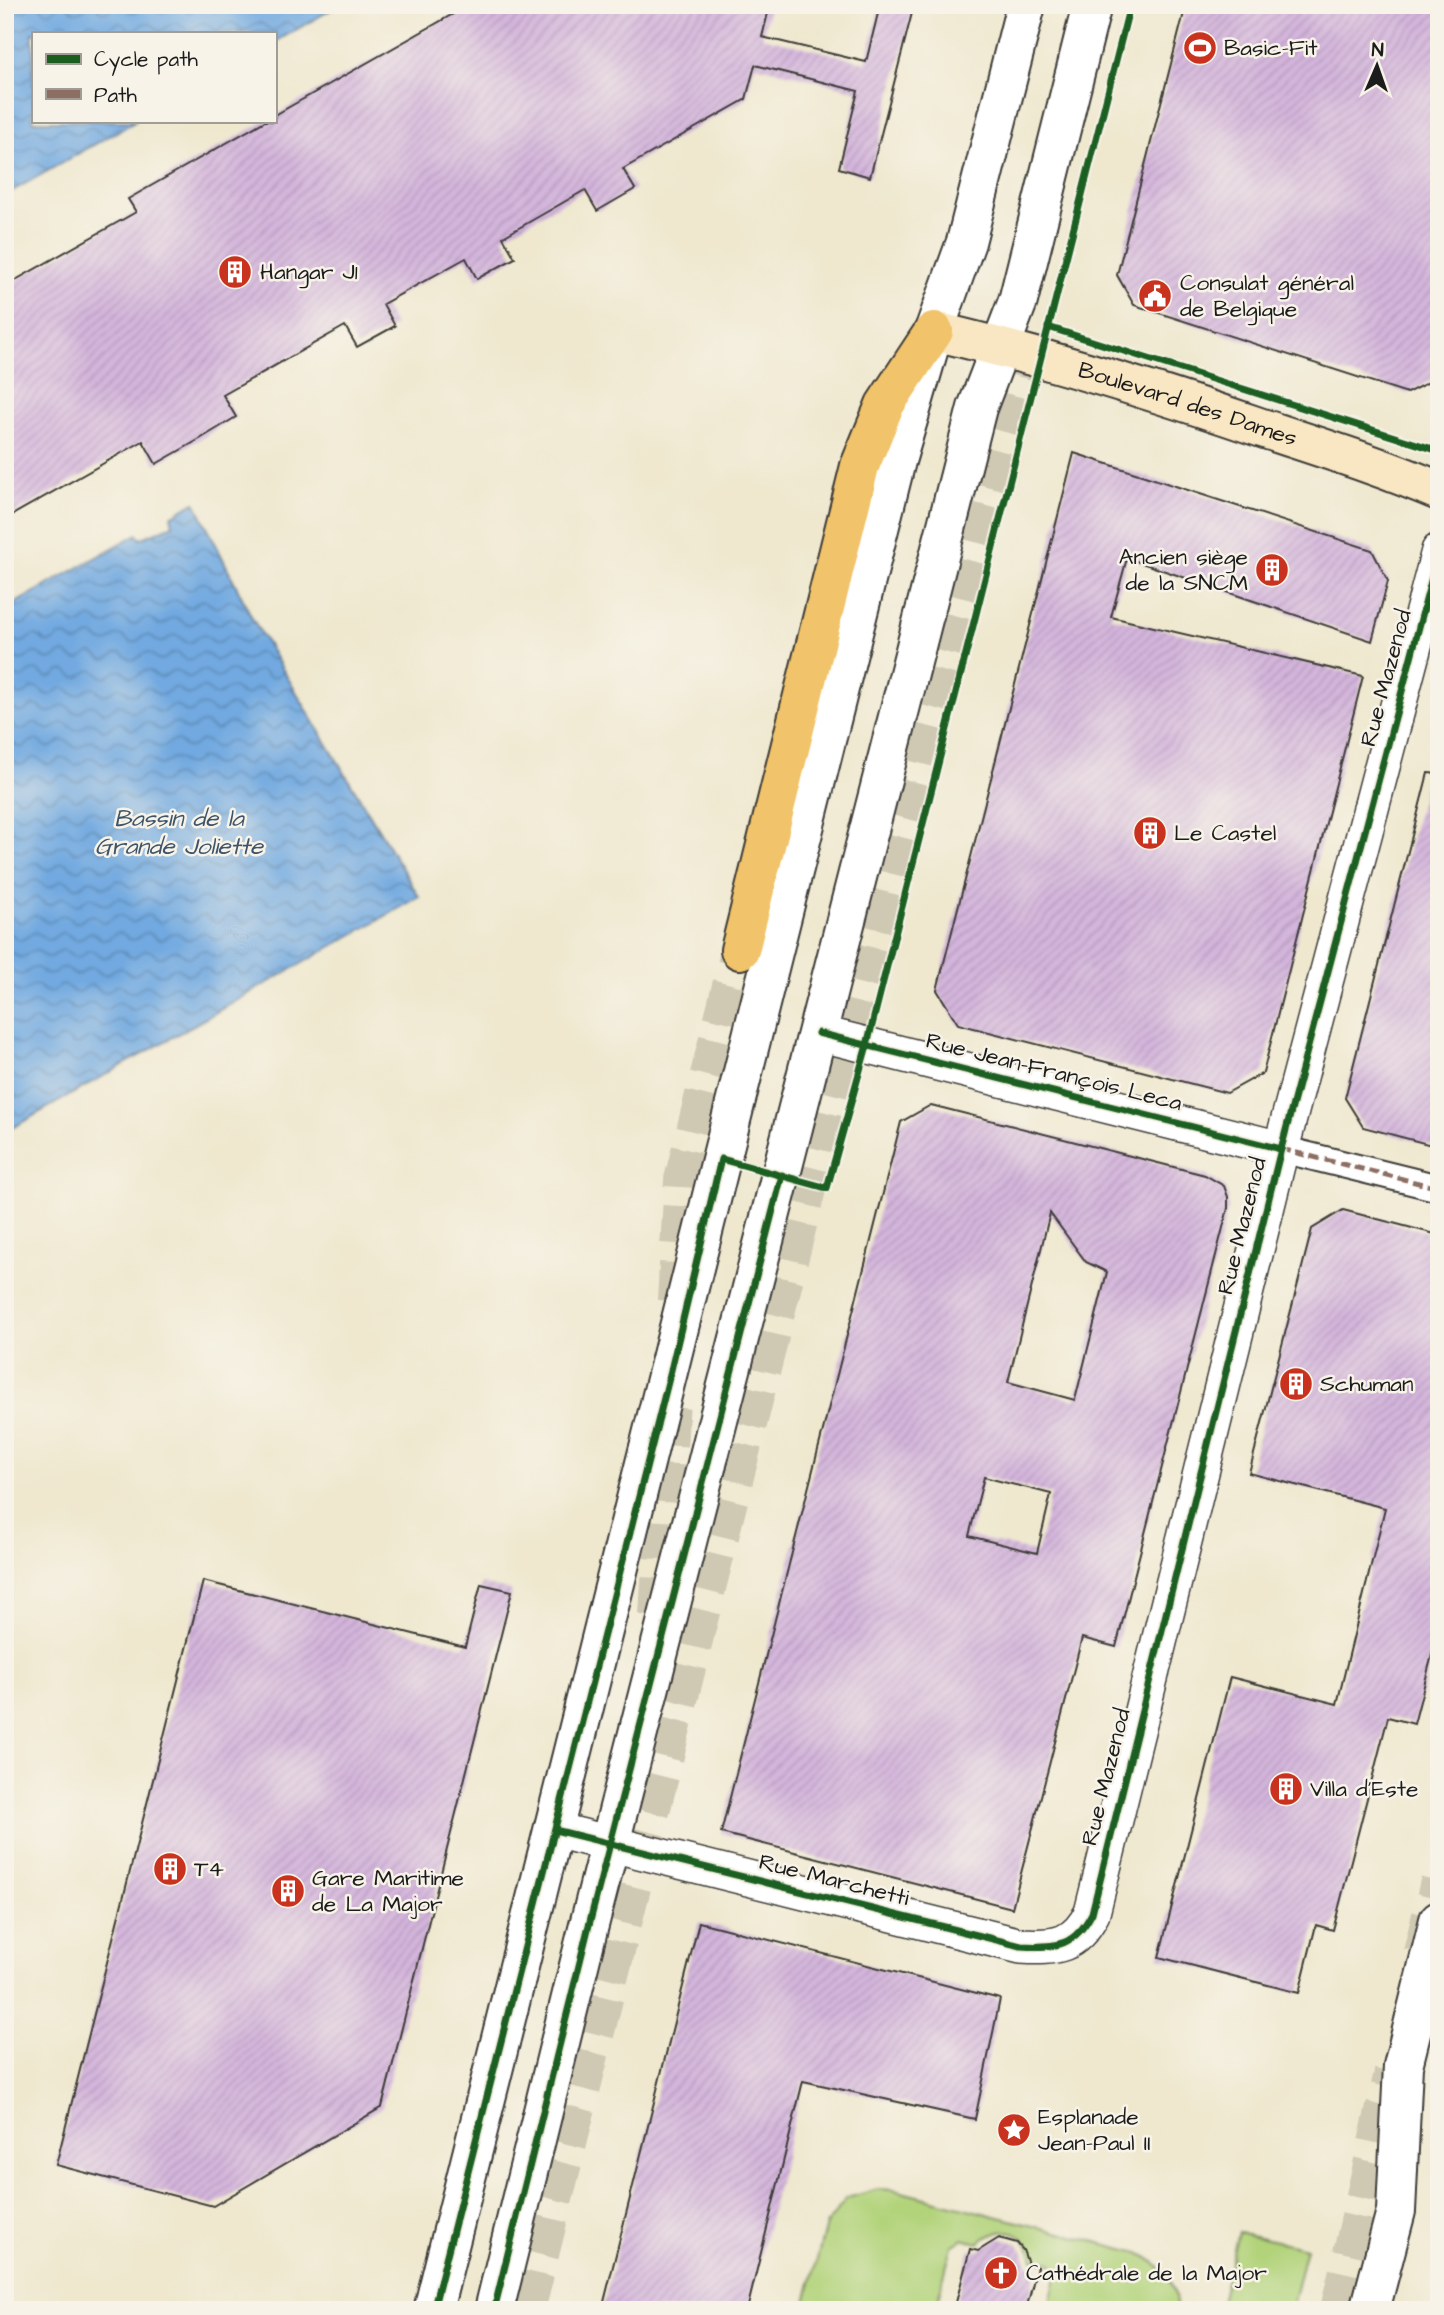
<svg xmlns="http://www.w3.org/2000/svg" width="1444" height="2315" viewBox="0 0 1444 2315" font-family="'Architects Daughter',sans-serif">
	<defs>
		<pattern id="water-waves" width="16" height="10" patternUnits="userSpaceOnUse" patternTransform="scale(1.75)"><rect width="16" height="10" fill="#71a9e0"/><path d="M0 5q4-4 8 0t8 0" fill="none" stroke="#5c89b5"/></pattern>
		<pattern id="building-hatch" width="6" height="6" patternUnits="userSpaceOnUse" patternTransform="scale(1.75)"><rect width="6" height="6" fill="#d4b5dc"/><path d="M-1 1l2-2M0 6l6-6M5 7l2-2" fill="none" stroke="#b59bbc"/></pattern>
	</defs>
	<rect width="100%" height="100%" fill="#f7f3e8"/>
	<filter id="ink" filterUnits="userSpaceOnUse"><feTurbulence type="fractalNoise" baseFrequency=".0143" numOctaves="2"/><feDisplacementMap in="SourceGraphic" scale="14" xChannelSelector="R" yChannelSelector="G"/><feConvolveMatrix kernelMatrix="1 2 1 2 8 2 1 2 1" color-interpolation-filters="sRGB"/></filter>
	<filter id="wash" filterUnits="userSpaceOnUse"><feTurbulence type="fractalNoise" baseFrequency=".00686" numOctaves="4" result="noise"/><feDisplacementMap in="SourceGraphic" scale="28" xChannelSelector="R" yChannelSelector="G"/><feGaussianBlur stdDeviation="1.57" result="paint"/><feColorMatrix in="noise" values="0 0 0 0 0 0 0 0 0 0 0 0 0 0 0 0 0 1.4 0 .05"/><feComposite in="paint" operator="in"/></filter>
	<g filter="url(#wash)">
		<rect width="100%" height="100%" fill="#efe8cf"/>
		<!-- grass -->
		<g fill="#b2d37a" stroke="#67784b" stroke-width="2">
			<path d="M878 2189 894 2190 1139 2253C1163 2264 1177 2282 1176 2310H1048L1057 2273 1051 2262 1033 2259C1025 2227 1004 2224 978 2243L963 2239 952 2246 935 2310H804L826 2225 847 2198Z"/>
			<polygon points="1238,2232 1306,2248 1291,2310 1219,2310"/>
		</g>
		<!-- water -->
		<g fill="url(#water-waves)" stroke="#46627e" stroke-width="2">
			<polygon points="5,5 339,5 275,42 275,33 33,33 33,121 136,121 5,195"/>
			<polygon points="195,502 253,620 419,897 5,1132 5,609 137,534 140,539 173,525 171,516"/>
		</g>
		<g id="blocks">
			<!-- building -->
			<g fill="url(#building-hatch)" fill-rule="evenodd">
				<polygon points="469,5 770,5 762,37 866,62 880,5 914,5 870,177 839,168 858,91 755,65 746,99 623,169 635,189 597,211 585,190 503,237 515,258 477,279 466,258 383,304 395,326 357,347 345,326 223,395 236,417 200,439 156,464 143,441 5,519 5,286 136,212 128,199 265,121 275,121 275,115"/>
				<polygon points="1186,5 1439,5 1439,377 1407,393 1134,305 1117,275"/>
				<polygon points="1074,453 1372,550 1388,581 1372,641 1127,558 1111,617 1363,676 1263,1073 1227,1093 958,1024 937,990"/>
				<polygon points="1428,773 1439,774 1439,1147 1363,1127 1345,1098"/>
				<path d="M931 1105 1205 1175 1224 1186 1228 1197V1208L1116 1647 1082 1638 1012 1908 721 1833 901 1122ZM1050 1213 1086 1262 1107 1272 1075 1400 1008 1382ZM984 1477 1051 1494 1037 1553 969 1536Z"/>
				<polygon points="1343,1210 1439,1235 1439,1628 1414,1724 1388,1717 1333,1930 1316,1925 1299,1993 1159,1957 1230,1677 1337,1704 1385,1508 1249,1473 1312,1229"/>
				<polygon points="203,1581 465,1647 481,1584 512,1591 382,2107 213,2206 56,2165"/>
				<polygon points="699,1922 1000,1999 975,2119 803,2081 747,2310 602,2310"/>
				<polygon points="999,2238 1017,2243 1023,2250 1028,2264 1037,2267 1026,2310 954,2310 970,2249 978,2251"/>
			</g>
		</g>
	</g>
	<g filter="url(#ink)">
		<use href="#blocks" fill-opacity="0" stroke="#3c3b37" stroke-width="2"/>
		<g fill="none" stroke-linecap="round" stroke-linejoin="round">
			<!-- trunk-tunnel -->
			<g stroke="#cfc9b4" stroke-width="38" stroke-dasharray="38 19" stroke-linecap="butt">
				<polyline points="676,1301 683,1180 740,950"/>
				<polyline points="658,1616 671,1400"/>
				<polyline points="1422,1953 1439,1882"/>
				<polyline points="526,2310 1024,323"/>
				<polyline points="1339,2310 1393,2073"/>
			</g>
			<!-- pedestrian casing -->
			<g stroke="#3c3b37" stroke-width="30">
				<polyline id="pedestrian" points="1281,1149 1439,1188"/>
			</g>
			<!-- minor casing -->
			<g stroke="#3c3b37" stroke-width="38">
				<g id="minor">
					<polyline points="818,1033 1281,1149"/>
					<path d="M555 1830 1021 1946C1057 1948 1075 1946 1092 1913L1281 1149 1439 551"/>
				</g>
			</g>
			<!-- tertiary casing -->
			<g stroke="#3c3b37" stroke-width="42">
				<g id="tertiary">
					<polyline points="433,2310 896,461 934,331 966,242 1026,5"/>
					<polyline points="494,2310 588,1929 977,408 1018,301 1092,5"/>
					<polyline points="1370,2310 1396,2211 1403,2066 1439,1920"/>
				</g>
			</g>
			<!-- secondary casing -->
			<g stroke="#3c3b37" stroke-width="42">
				<g id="secondary">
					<path id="s1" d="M934 331C1045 357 1154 391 1262 428 1322 448 1381 466 1439 491"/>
				</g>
			</g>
			<!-- trunk casing -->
			<g stroke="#3c3b37" stroke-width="42">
				<polyline id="trunk" points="740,950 860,466 885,405 934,331"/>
			</g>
			<!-- pedestrian -->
			<use href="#pedestrian" stroke="#fff" stroke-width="26"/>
			<!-- minor -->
			<use href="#minor" stroke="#fff" stroke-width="35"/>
			<!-- tertiary -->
			<use href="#tertiary" stroke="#fff" stroke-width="38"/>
			<!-- secondary -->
			<use href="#secondary" stroke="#f9e7c3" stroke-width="38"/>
			<!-- trunk -->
			<use href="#trunk" stroke="#f1c36a" stroke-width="38"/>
			<!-- quiet -->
			<polyline stroke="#8d6e63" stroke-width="5" stroke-dasharray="10 5" stroke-linecap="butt" points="1281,1149 1439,1188"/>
			<!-- cycleway casing -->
			<g stroke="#f7f3e8" stroke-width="11">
				<g id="cycleway">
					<polyline points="1048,327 1439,451"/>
					<polyline points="818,1033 1281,1149"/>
					<path d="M555 1830 1021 1946C1057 1948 1075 1946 1092 1913L1281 1149 1439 551"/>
					<polyline points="433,2310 671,1370 721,1159 827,1188 867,1045 1130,5"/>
					<polyline points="494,2310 588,1929 782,1175"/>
				</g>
			</g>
			<!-- cycleway -->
			<use href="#cycleway" stroke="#1b5e20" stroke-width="7"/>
		</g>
	</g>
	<!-- icons -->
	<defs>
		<g id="stadium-disc" transform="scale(1.75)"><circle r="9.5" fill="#c8321e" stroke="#f7f3e8"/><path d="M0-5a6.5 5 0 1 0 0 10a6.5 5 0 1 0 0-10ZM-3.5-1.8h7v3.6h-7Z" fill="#fff"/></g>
		<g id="building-disc" transform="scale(1.75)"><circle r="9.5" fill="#c8321e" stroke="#f7f3e8"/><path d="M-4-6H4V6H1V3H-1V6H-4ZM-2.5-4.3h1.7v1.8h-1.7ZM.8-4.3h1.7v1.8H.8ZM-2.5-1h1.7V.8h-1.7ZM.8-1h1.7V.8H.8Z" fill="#fff"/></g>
		<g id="civic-disc" transform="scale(1.75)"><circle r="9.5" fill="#c8321e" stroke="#f7f3e8"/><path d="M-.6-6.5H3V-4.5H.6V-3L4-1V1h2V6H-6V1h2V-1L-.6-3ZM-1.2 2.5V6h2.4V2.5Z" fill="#fff"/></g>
		<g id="sight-disc" transform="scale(1.75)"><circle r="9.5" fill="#c8321e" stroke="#f7f3e8"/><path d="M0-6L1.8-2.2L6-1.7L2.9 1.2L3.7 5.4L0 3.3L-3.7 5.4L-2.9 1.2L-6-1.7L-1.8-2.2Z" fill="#fff"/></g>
		<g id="church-disc" transform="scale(1.75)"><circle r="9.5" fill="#c8321e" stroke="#f7f3e8"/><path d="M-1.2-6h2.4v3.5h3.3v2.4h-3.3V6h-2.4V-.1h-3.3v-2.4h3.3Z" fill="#fff"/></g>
	</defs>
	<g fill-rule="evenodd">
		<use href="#stadium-disc" x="1200" y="48"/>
		<use href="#building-disc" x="235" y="272"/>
		<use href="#civic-disc" x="1155" y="296"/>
		<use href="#building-disc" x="1272" y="570"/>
		<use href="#building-disc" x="1150" y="833"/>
		<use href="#building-disc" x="1296" y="1384"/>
		<use href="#building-disc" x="1286" y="1789"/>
		<use href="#building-disc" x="170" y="1869"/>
		<use href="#building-disc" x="288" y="1891"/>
		<use href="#sight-disc" x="1014" y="2130"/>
		<use href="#church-disc" x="1001" y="2273"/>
	</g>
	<g text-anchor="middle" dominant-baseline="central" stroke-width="5" stroke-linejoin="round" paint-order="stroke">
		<!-- poi labels -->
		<g font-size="23" fill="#1c1c1c" stroke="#f7f3e8" text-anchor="start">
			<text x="1224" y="48">Basic-Fit</text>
			<text x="260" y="272">Hangar J1</text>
			<text x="1180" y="283">Consulat général<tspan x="1180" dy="26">de Belgique</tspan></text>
			<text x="1248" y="557" text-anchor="end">Ancien siège<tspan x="1248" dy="26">de la SNCM</tspan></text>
			<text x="1174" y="833">Le Castel</text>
			<text x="1320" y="1384">Schuman</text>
			<text x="1310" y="1789">Villa d'Este</text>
			<text x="194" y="1869">T4</text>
			<text x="312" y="1878">Gare Maritime<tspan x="312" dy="26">de La Major</tspan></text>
			<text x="1038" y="2117">Esplanade<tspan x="1038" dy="26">Jean-Paul II</tspan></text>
			<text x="1026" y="2273">Cathédrale de la Major</text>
		</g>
		<!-- street labels -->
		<g font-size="23" fill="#1c1c1c" stroke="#f7f3e8">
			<text stroke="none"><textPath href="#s1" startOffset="264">Boulevard des Dames</textPath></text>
			<text transform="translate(1386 678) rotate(-75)">Rue Mazenod</text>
			<text transform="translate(1054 1072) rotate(14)">Rue Jean-François Leca</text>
			<text transform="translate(1242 1226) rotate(-76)">Rue Mazenod</text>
			<text transform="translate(1106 1777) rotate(-76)">Rue Mazenod</text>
			<text transform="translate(834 1880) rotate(14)">Rue Marchetti</text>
		</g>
		<!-- water labels -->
		<g font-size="24" font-style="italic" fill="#3e546a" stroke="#f7f3e8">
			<text x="179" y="819">Bassin de la<tspan x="179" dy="28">Grande Joliette</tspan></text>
		</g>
	</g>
	<!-- margin -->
	<rect width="1444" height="2315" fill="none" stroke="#f7f3e8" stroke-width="28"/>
	<!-- legend -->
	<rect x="32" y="32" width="245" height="91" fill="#f7f3e8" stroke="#9f9d96" stroke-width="2"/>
	<rect x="46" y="54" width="35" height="10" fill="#1b5e20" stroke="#9f9d96" stroke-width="2"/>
	<text x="94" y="66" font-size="21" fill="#1c1c1c">Cycle path</text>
	<rect x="46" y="89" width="35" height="10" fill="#8d6e63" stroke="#9f9d96" stroke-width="2"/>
	<text x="94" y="102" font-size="21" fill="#1c1c1c">Path</text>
	<!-- north arrow -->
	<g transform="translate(1377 66) rotate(2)" stroke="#f7f3e8" stroke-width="5" paint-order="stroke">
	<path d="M0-5L12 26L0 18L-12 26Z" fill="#1c1c1c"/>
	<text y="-10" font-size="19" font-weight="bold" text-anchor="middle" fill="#1c1c1c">N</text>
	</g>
</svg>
